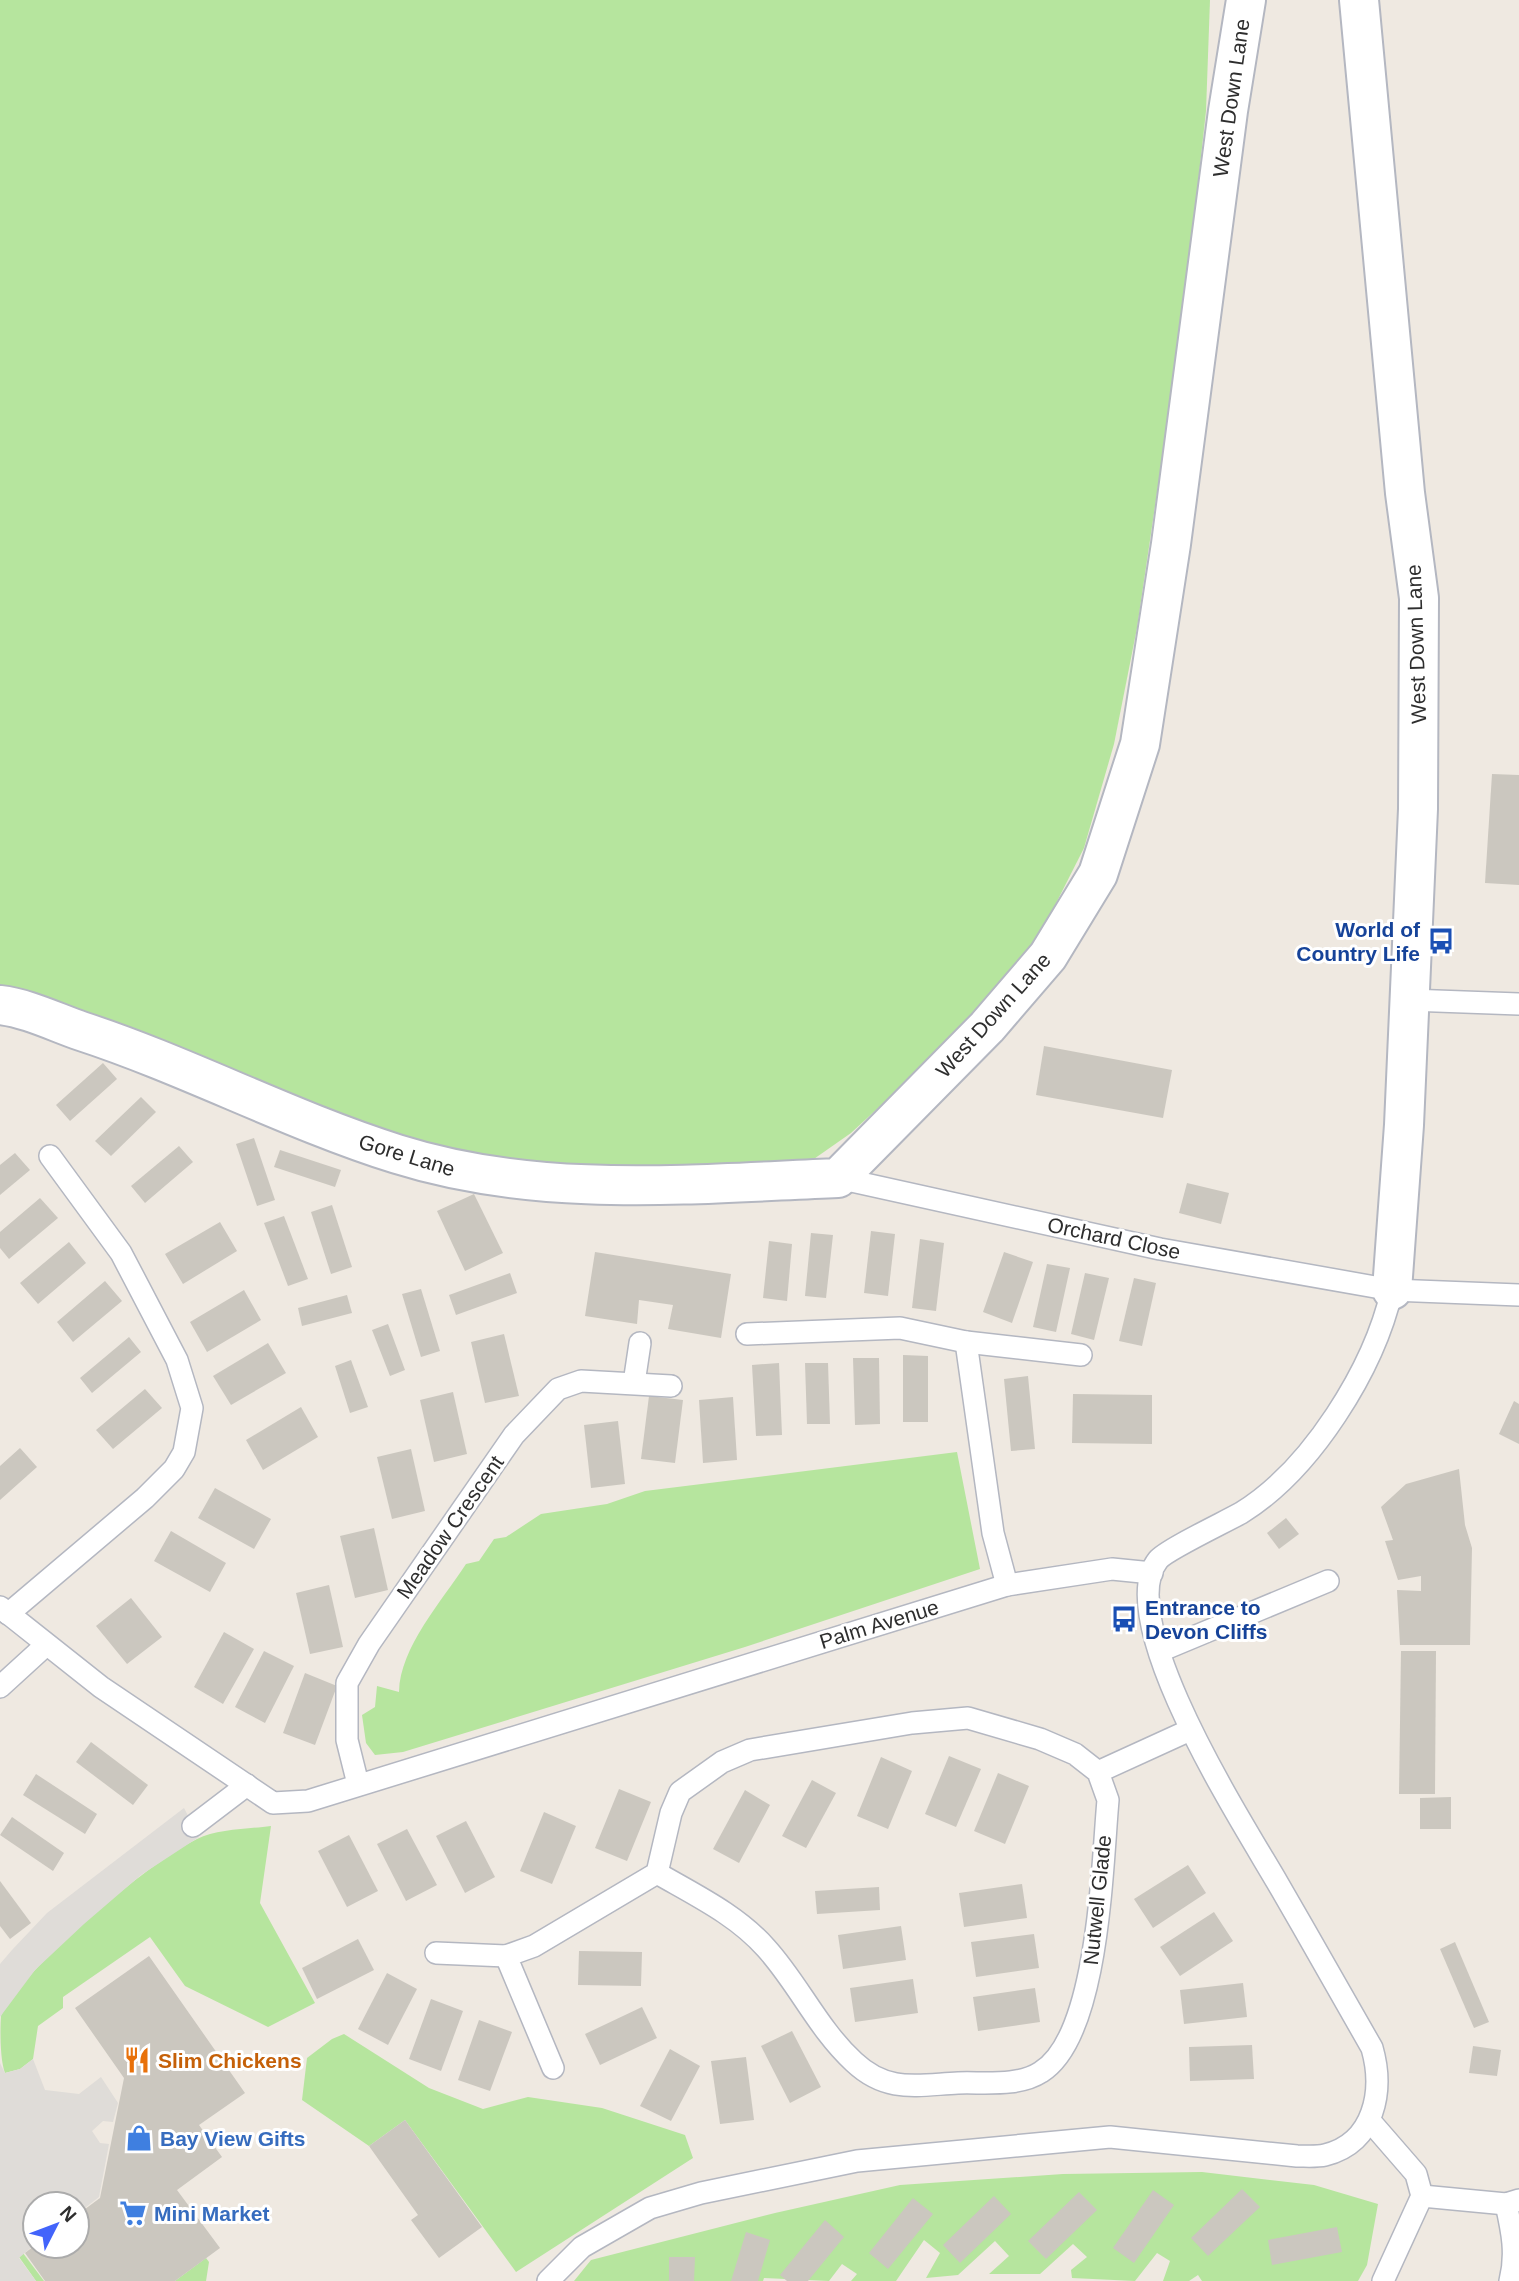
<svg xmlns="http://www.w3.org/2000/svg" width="1519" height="2281" viewBox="0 0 1519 2281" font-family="Arial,sans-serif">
	<rect width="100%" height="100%" fill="#efe9e1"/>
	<!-- green -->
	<g fill="#b6e59e">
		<polygon points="0,0 1210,0 1206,111 1184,310 1137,628 1114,744 1084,848 1044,927 1010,973 955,1037 851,1133 801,1168 523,1168 436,1153 0,999"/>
		<path d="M957 1452 980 1569 745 1647 403 1752 375 1755 366 1743 362 1715 375 1707 377 1686 399 1692C400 1647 442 1601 466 1564L479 1561 494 1539 506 1537 541 1514 607 1504 645 1491Z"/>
		<path d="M271 1826 260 1903 315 2003 268 2027 185 1986 150 1937 63 1997V2008L38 2026 33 2059 20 2069 5 2073C0 2060 0 2030 1 2016 23 1968 149 1862 197 1839 217 1829 249 1829 271 1826Z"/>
		<polygon points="344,2034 429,2088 483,2109 528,2097 602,2108 685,2135 693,2158 516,2272 405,2120 369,2146 302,2100 307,2058 332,2039"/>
		<polygon points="1202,2172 1314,2185 1378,2204 1367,2265 1358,2281 1202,2281 1198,2275 1189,2281 1163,2281 1170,2261 1157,2253 1135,2281 1072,2278 1071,2270 1087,2257 1073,2244 1040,2274 989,2274 1009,2256 995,2241 958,2275 926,2278 940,2253 924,2240 896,2281 851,2281 857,2274 842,2264 829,2281 764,2278 763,2281 574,2281 591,2260 775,2213 900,2185 1063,2174"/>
		<polygon points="23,2253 44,2281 36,2281 19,2257"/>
		<polygon points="206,2258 209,2262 206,2281 175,2281"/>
	</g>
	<!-- plaza -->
	<g fill="#dfdcd8">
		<polygon points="184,1808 199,1837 141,1875 84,1924 35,1970 0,2017 0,1964 12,1950 47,1913"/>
		<polygon points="33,2059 45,2090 79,2094 101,2077 118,2103 113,2122 103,2121 92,2131 100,2143 109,2144 99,2197 77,2214 77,2204 35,2204 35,2244 19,2258 36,2281 0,2281 0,2063 5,2073 20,2069"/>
	</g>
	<!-- building -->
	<g fill="#cbc7bf">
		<polygon points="1492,774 1519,775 1519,885 1485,883"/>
		<polygon points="1044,1046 1172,1070 1163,1118 1036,1095"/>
		<polygon points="103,1063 117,1079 70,1121 56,1105"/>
		<polygon points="141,1097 156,1112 111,1156 95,1141"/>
		<polygon points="254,1138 275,1200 257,1206 236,1144"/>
		<polygon points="179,1146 193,1162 145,1203 131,1186"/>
		<polygon points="280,1150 341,1170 335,1187 274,1167"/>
		<polygon points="15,1153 30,1170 0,1195 0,1165"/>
		<polygon points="1187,1183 1229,1193 1221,1224 1179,1213"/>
		<polygon points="474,1194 503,1253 465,1271 437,1211"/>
		<polygon points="40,1198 58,1218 9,1259 0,1248 0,1232"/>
		<polygon points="332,1205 352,1267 331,1274 311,1212"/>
		<polygon points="284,1216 308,1279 288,1286 264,1223"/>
		<polygon points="220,1222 237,1251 183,1284 165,1254"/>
		<polygon points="871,1231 895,1234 888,1296 864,1293"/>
		<polygon points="811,1233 833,1235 826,1298 805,1296"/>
		<polygon points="920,1239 944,1243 936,1311 912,1308"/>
		<polygon points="769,1241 792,1244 787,1301 763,1298"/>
		<polygon points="69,1242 86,1263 38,1304 20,1283"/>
		<polygon points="595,1252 731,1274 721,1338 668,1329 673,1305 639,1300 637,1324 585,1316"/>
		<polygon points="1004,1252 1033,1262 1012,1323 983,1312"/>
		<polygon points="1047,1264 1070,1268 1056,1332 1033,1327"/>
		<polygon points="510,1273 517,1293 456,1315 449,1295"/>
		<polygon points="1085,1273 1109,1278 1094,1340 1071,1334"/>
		<polygon points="1134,1278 1156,1283 1142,1346 1119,1341"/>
		<polygon points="105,1281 122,1301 73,1342 57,1322"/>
		<polygon points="421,1289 440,1351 421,1357 402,1294"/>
		<polygon points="244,1290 261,1320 207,1352 190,1322"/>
		<polygon points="347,1295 352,1313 302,1326 298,1308"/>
		<polygon points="388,1324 405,1370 390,1376 372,1330"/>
		<polygon points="504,1334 519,1396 485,1403 471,1342"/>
		<polygon points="129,1337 141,1352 92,1393 80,1378"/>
		<polygon points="268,1343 286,1373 231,1405 213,1376"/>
		<polygon points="903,1355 928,1356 928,1422 903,1422"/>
		<polygon points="853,1358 879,1358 880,1424 855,1425"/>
		<polygon points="351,1360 368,1407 350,1413 335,1366"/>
		<polygon points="779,1363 782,1435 756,1436 752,1365"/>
		<polygon points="805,1363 828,1363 830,1424 807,1424"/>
		<polygon points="1028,1376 1035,1449 1011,1451 1004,1379"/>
		<polygon points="145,1389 162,1408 113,1449 96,1430"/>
		<polygon points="453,1392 467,1454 434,1462 420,1400"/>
		<polygon points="1073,1394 1152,1395 1152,1444 1072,1443"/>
		<polygon points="649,1396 683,1400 675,1463 641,1459"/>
		<polygon points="733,1397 737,1460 703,1463 699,1400"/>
		<polygon points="1514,1401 1519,1404 1519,1444 1499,1434"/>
		<polygon points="301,1407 318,1437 263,1470 246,1440"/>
		<polygon points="618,1421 625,1484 591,1488 584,1425"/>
		<polygon points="20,1448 37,1467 0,1500 0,1466"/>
		<polygon points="411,1449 425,1511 392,1519 377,1457"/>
		<polygon points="1459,1469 1465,1525 1472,1548 1470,1645 1400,1645 1397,1590 1421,1591 1421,1576 1398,1580 1385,1541 1393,1540 1381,1507 1406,1484"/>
		<polygon points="215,1488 271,1519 254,1549 198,1518"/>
		<polygon points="1286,1518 1299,1534 1279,1549 1267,1533"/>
		<polygon points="374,1528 388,1590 355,1598 340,1536"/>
		<polygon points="171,1531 226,1563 210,1592 154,1561"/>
		<polygon points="329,1585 343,1647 310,1654 296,1593"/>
		<polygon points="131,1598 162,1637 127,1664 96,1626"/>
		<polygon points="224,1632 254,1649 223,1704 194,1687"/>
		<polygon points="264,1651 294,1666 265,1723 235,1707"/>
		<polygon points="1401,1651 1436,1651 1435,1794 1399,1794"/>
		<polygon points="305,1673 337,1686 315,1745 283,1733"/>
		<polygon points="91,1742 148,1785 133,1805 76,1762"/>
		<polygon points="949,1756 981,1769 956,1827 925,1814"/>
		<polygon points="881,1757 912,1771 888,1829 857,1816"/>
		<polygon points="998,1773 1029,1786 1005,1844 974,1831"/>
		<polygon points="36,1774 97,1814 85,1834 23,1795"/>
		<polygon points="812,1780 836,1793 806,1848 782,1836"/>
		<polygon points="619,1789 651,1802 627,1861 595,1848"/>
		<polygon points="745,1790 770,1805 739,1863 713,1849"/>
		<polygon points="1451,1797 1451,1829 1420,1829 1420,1798"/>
		<polygon points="544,1812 576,1826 552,1884 520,1871"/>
		<polygon points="12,1817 64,1853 53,1871 0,1835"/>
		<polygon points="466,1821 495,1877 465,1893 436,1836"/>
		<polygon points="407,1829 437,1885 406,1901 377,1844"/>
		<polygon points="349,1835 378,1891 347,1907 318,1851"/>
		<polygon points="1188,1865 1206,1893 1153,1928 1134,1899"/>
		<polygon points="0,1881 31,1923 10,1939 0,1926"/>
		<polygon points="1022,1884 1027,1918 964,1927 959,1893"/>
		<polygon points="879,1887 880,1910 817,1914 815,1891"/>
		<polygon points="1214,1912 1233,1941 1180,1976 1160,1947"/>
		<polygon points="901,1926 906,1960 843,1969 838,1935"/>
		<polygon points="1034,1934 1039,1968 976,1977 971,1942"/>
		<polygon points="358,1939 374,1970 317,1999 302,1968"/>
		<polygon points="1455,1942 1489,2022 1474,2028 1440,1949"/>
		<polygon points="579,1951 642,1952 641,1986 578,1985"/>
		<polygon points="149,1956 245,2093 199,2125 222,2157 177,2190 220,2248 175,2281 45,2281 25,2253 34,2246 77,2246 77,2215 100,2198 124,2078 75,2008"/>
		<polygon points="387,1973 417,1989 388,2045 358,2029"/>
		<polygon points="913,1979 918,2013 855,2022 850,1988"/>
		<polygon points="1243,1983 1247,2017 1184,2024 1180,1990"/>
		<polygon points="1035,1988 1040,2022 978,2031 973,1997"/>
		<polygon points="431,1999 463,2011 441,2071 409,2059"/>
		<polygon points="642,2007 657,2038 600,2065 585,2034"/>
		<polygon points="479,2020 512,2032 490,2091 458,2080"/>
		<polygon points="792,2031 821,2087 790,2103 761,2046"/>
		<polygon points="1252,2045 1254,2079 1190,2081 1189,2047"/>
		<polygon points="1473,2046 1501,2050 1497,2076 1469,2073"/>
		<polygon points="670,2049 700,2066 671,2121 640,2106"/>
		<polygon points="746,2057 754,2120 720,2124 711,2061"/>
		<polygon points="405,2120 482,2227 439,2258 411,2220 418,2215 369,2146"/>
		<polygon points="1242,2189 1260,2207 1208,2256 1191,2238"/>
		<polygon points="1153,2190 1174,2205 1134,2263 1113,2248"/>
		<polygon points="1079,2192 1097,2210 1046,2259 1028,2241"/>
		<polygon points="994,2196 1011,2214 960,2263 943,2245"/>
		<polygon points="913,2198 933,2214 888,2269 869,2253"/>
		<polygon points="825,2220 844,2237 808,2281 787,2281 780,2275"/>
		<polygon points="1337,2227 1342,2252 1272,2265 1268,2240"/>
		<polygon points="746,2232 770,2240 758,2281 731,2281"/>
		<polygon points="669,2257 695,2257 694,2281 669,2281"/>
	</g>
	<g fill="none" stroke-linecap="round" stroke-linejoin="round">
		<!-- lane casing -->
		<g stroke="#b4b7c1" stroke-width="24">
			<g id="lane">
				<polyline points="1409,1000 1519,1004"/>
				<polyline points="838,1178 1160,1249 1392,1290 1519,1295"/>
				<polyline points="747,1334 900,1328 966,1342 1081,1355"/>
				<polyline points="966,1342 993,1533 1007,1585"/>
				<polyline points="634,1383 640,1343"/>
				<polyline points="0,1607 101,1687 273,1803 308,1801 1007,1585 1112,1569 1152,1573"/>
				<polyline points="8,1614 145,1498 174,1469 184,1452 192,1408 177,1360 121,1253 50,1156"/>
				<polyline points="1160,1651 1328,1581"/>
				<polyline points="0,1687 46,1645"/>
				<polyline points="1098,1772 1190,1730"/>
				<polyline points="358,1784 347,1740 347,1683 369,1644 514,1435 558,1389 581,1381 671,1386"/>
				<polyline points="193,1826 247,1785"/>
				<polyline points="436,1953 506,1956"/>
				<path d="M553 2068 506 1956 534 1946 657 1873 671 1813 680 1792 722 1762 750 1750 912 1723 968 1718 1040 1739 1075 1754 1098 1772 1108 1800C1102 1865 1099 2036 1041 2072 1018 2087 984 2082 958 2083 916 2085 887 2093 854 2062 818 2029 798 1983 766 1948 737 1915 695 1895 657 1873"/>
				<polyline points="1370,2121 1416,2174 1422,2196 1383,2281"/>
				<polyline points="1422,2196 1506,2204 1519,2200"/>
				<path d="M1506 2204C1512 2231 1517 2254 1510 2281"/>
				<path d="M548 2281 582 2247 650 2208 701 2193 857 2161 1110 2137 1297 2156C1306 2156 1316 2157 1325 2155 1375 2143 1384 2090 1372 2048 1340 1992 1309 1937 1277 1882 1244 1825 1111 1619 1158 1560 1166 1550 1225 1522 1241 1513 1311 1470 1374 1369 1392 1290"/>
			</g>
		</g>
		<!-- street casing -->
		<g stroke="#b4b7c1" stroke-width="42">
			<g id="street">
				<polyline points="1359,0 1405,493 1419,598 1418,809 1404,1125 1392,1290"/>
				<path d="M0 1005C27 1008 55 1022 81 1031 188 1066 289 1120 397 1154 540 1199 690 1184 838 1178L987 1027 1048 956 1098 874 1140 744 1171 544 1228 111 1246 0"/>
			</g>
		</g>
		<!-- lane -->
		<use href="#lane" stroke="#fff" stroke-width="21"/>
		<!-- street -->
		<use href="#street" stroke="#fff" stroke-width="38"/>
	</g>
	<!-- icons -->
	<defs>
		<g id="bus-bare" transform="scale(2.1)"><path d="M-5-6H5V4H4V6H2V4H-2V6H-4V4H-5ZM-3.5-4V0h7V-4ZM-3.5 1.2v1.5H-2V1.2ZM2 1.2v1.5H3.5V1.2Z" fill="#1a4fb4" stroke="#fff" stroke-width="2.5" paint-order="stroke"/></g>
		<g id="restaurant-bare" transform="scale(2.1)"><path d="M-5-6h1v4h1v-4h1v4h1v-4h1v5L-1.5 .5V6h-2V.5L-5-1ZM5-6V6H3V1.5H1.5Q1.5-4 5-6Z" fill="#e8710a" stroke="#fff" stroke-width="2.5" paint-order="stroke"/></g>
		<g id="shop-bare" transform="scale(2.1)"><path d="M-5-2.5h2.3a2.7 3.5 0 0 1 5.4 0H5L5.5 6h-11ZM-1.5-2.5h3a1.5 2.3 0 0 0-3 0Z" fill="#3f7fe0" stroke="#fff" stroke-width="2.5" paint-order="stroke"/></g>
		<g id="supermarket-bare" transform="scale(2.1)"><path d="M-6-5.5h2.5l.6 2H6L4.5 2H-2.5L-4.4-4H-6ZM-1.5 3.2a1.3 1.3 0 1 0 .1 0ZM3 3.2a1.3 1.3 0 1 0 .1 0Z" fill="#3f7fe0" stroke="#fff" stroke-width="2.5" paint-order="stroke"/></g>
	</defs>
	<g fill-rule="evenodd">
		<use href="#bus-bare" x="1441" y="941"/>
		<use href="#bus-bare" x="1124" y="1619"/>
		<use href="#restaurant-bare" x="137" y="2060"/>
		<use href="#shop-bare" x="139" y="2138"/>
		<use href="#supermarket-bare" x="133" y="2213"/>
	</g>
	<g text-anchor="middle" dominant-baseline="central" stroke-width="6" stroke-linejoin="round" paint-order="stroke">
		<!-- street labels -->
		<g font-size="21" fill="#2e2e2e" stroke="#fff">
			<text transform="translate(1231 98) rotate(-82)">West Down Lane</text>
			<text transform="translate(1416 644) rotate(-92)">West Down Lane</text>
			<text transform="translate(993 1015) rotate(-48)">West Down Lane</text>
			<text transform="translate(407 1155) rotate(17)">Gore Lane</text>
			<text transform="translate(1114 1238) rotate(12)">Orchard Close</text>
			<text transform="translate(450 1527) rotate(-55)">Meadow Crescent</text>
			<text transform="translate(879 1624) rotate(-17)">Palm Avenue</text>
			<text transform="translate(1097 1900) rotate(-84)">Nutwell Glade</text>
		</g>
		<!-- transit labels -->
		<g font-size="21" font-weight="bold" fill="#164399" stroke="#fff" text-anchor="end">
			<text x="1420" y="929">World of<tspan x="1420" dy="24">Country Life</tspan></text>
			<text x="1145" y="1607" text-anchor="start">Entrance to<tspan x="1145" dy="24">Devon Cliffs</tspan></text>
		</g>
		<!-- food labels -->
		<g font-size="21" font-weight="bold" fill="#c56008" stroke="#fff" text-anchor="start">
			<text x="158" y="2060">Slim Chickens</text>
		</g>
		<!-- shop labels -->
		<g font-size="21" font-weight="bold" fill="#366cbe" stroke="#fff" text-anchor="start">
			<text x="160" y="2138">Bay View Gifts</text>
			<text x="154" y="2213">Mini Market</text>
		</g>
	</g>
	<!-- north arrow -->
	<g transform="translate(56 2225) rotate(48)"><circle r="33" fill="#ffffff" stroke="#ababab" stroke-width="2"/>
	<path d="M0-5L12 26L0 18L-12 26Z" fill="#4264fb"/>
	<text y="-10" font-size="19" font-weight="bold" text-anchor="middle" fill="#2e2e2e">N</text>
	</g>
</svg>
